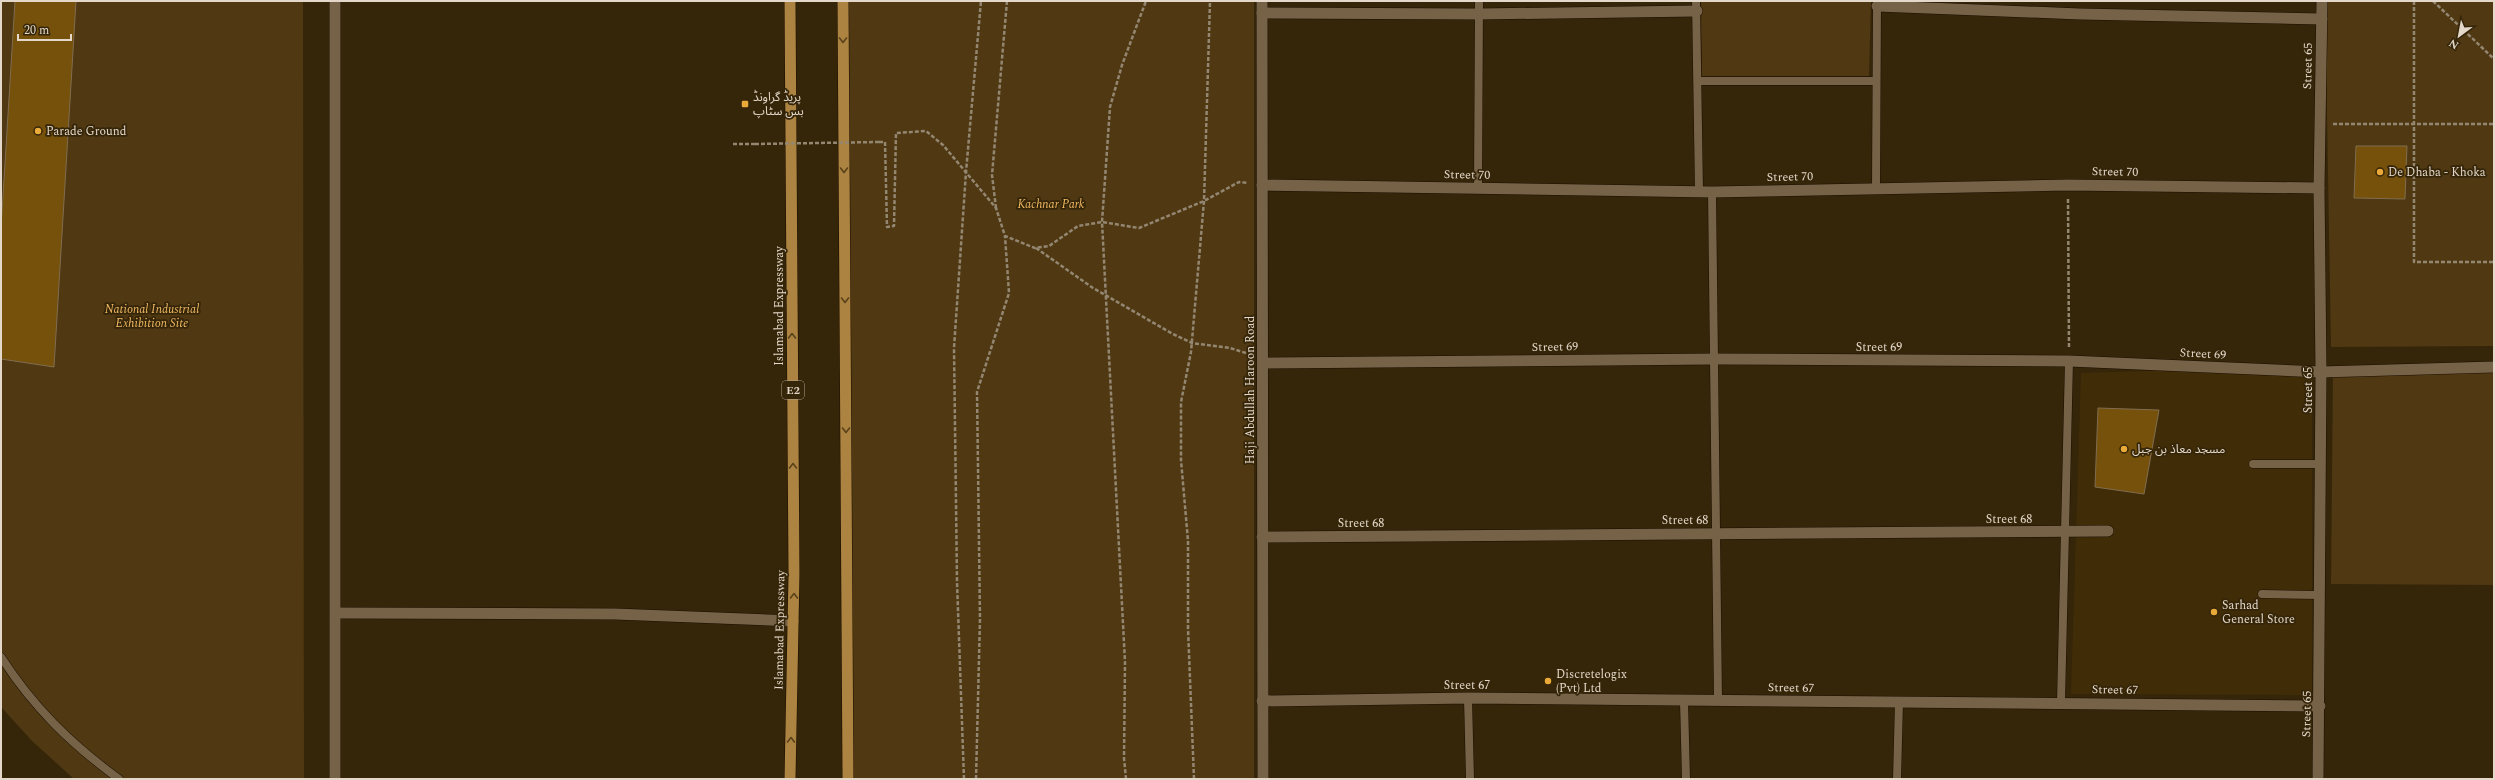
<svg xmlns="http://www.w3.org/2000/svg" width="2495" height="780" viewBox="0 0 2495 780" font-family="Spectral,'Noto Sans Arabic',serif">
	<rect width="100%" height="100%" fill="#352509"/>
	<!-- built -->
	<polygon fill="#402c07" points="2312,366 2312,695 2071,694 2081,373"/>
	<!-- green -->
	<g fill="#4f3812">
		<polygon points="1,1 303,1 304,779 74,779 32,741 1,707"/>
		<polygon points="846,1 1254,1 1254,779 853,779"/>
		<polygon points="1701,1 1871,1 1869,76 1702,76"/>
		<polygon points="2325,1 2494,1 2494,346 2331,347"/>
		<polygon points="2494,366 2494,585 2331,584 2333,368"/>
	</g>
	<!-- building -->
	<g fill="#75510b" stroke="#806d50">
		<polygon points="15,1 76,1 54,367 1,359 1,228"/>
		<polygon points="2356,146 2407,146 2405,199 2354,198"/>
		<polygon points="2098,408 2159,410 2144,494 2095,487"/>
	</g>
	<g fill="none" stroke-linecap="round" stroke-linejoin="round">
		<!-- service casing -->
		<g stroke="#1a0e00" stroke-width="9">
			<g id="service">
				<polyline points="1696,1 1699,192"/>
				<polyline points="1698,81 1876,81"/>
				<polyline points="1478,188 1479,1"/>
				<polyline points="1876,188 1877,2"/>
				<polyline points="1712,192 1718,699"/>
				<polyline points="2253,464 2321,464"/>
				<polyline points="2262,594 2319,595"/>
				<path d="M1 657C33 707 71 744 119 779"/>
				<polyline points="1468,698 1470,779"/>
				<polyline points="1684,701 1686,779"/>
				<polyline points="2061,702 2069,361"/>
				<polyline points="1897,779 1899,702"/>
			</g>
		</g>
		<!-- minor casing -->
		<g stroke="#1a0e00" stroke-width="12">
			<g id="minor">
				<polyline points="335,1 335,779"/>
				<polyline points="1877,6 2080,14 2322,19"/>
				<polyline points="1262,13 1479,14 1697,11"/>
				<polyline points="1262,185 1712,192 2068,185 2319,188"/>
				<polyline points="1263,363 1715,359 2069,361 2321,372 2494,367"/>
				<polyline points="1262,537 2108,531"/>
				<polyline points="336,613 615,614 793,621"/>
				<polyline points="1262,701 1468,698 2320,706"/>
				<polyline points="2318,779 2321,372 2319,188 2322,1"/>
			</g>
		</g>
		<!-- tertiary casing -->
		<g stroke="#1a0e00" stroke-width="12">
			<polyline id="tertiary" points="1262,1 1263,779"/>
		</g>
		<!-- trunk casing -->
		<g stroke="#1a0e00" stroke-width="12">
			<g id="trunk">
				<polyline points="790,1 794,574 790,779"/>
				<polyline points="843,1 848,779"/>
			</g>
		</g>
		<!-- path -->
		<g stroke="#948772" stroke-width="2.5" stroke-dasharray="4 2" stroke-linecap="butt">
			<polyline points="2414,1 2414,262 2494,262"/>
			<polyline points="2433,1 2494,59"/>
			<polyline points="2333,124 2494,124"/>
			<polyline points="879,142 885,142 887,227 894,226 896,133 926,131 943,145 996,208 1005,236 1035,248 1049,246 1078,226 1102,222 1139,228 1204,201 1239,182 1248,183"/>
			<polyline points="733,144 755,144"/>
			<polyline points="2068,199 2069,348"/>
			<polyline points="996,208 992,175 1007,1"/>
			<polyline points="1036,248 1093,288 1173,334 1192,343 1230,348 1249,354"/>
			<polyline points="964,779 957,582 954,348 966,172 981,1"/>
			<polyline points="976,779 980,619 977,392 1009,293 1005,236"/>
			<polyline points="1126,779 1124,758 1125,662 1102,222 1110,107 1122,65 1146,1"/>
			<polyline points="1194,779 1188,629 1188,541 1181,460 1181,402 1191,352 1204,201 1210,1"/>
		</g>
		<!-- service -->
		<use href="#service" stroke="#766347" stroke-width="8"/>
		<!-- minor -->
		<use href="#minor" stroke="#766347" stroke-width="11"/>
		<!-- tertiary -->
		<use href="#tertiary" stroke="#766347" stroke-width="11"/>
		<!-- trunk -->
		<use href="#trunk" stroke="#ac8340" stroke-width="11"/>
		<!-- path-bridge -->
		<polyline stroke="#948772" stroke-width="2.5" stroke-dasharray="4 2" stroke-linecap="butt" points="755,144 879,142"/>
	</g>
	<!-- one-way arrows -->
	<defs><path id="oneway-chevron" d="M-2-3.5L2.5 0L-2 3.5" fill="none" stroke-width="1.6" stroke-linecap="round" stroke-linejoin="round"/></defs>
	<g stroke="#59411a">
		<use href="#oneway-chevron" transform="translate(843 40) rotate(90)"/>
		<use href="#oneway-chevron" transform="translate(844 170) rotate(90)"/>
		<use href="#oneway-chevron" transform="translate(845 300) rotate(90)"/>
		<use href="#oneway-chevron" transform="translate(792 336) rotate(-90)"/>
		<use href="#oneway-chevron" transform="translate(846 430) rotate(90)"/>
		<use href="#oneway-chevron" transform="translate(793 466) rotate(-90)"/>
		<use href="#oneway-chevron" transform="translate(794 596) rotate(-89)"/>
		<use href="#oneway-chevron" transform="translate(791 740) rotate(-89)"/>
	</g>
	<!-- markers -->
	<g fill="#eaaa39" stroke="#352509" stroke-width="1.5">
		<rect x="741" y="100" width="8" height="8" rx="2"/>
		<circle cx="38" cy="131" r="4"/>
		<circle cx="2380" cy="172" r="4"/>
		<circle cx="2124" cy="449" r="4"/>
		<circle cx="2214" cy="612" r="4"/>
		<circle cx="1548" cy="681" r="4"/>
	</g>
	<g text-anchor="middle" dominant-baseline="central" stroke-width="3.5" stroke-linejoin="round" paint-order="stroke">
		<!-- shield labels -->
		<rect fill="#352509" stroke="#afa28f" stroke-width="1" x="782" y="381" width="22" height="18" rx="3"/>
		<g font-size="11" font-weight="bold" fill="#e3d8c9">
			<text x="793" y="390">E2</text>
		</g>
		<!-- street labels -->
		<g font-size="12" fill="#e3d8c9" stroke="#352509">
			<text transform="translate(2308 66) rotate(-89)">Street 65</text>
			<text transform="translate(2115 172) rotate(1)">Street 70</text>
			<text transform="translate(1467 175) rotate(1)">Street 70</text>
			<text transform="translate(1790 177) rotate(-1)">Street 70</text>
			<text transform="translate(779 306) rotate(-90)">Islamabad Expressway</text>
			<text transform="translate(1555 347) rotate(-1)">Street 69</text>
			<text x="1879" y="347">Street 69</text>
			<text transform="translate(2203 354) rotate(3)">Street 69</text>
			<text transform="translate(1250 390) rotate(-90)">Haji Abdullah Haroon Road</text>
			<text transform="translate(2308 390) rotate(-90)">Street 65</text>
			<text x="2009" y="519">Street 68</text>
			<text x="1685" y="520">Street 68</text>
			<text x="1361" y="523">Street 68</text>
			<text transform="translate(780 630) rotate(-89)">Islamabad Expressway</text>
			<text x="1467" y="685">Street 67</text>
			<text transform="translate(1791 688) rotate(1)">Street 67</text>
			<text transform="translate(2115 690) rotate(1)">Street 67</text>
			<text transform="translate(2307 714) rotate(-89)">Street 65</text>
		</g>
		<!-- poi labels -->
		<g font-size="12" fill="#e3d8c9" stroke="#352509" text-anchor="start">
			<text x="753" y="97">پریڈ گراونڈ<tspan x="753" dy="14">بس سٹاپ</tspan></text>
			<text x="46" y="131">Parade Ground</text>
			<text x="2388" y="172">De Dhaba - Khoka</text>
			<text x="2132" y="449">مسجد معاذ بن جبل</text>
			<text x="2222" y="605">Sarhad<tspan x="2222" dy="14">General Store</tspan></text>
			<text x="1556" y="674">Discretelogix<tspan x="1556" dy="14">(Pvt) Ltd</tspan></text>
		</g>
		<!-- park labels -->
		<g font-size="12" font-style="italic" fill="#f1ba63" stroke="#352509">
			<text x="1051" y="204">Kachnar Park</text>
			<text x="152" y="309">National Industrial<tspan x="152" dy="14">Exhibition Site</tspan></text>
		</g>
	</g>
	<!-- border -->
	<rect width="2495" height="780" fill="none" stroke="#e3d8c9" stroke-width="4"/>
	<!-- north arrow -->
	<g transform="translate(2459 36) rotate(212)" stroke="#352509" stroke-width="3" paint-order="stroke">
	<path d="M0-3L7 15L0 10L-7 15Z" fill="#e3d8c9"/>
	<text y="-6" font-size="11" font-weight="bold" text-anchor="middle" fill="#e3d8c9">N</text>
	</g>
	<!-- scale -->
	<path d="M18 34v6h53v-6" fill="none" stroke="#e3d8c9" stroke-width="2"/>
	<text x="24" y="34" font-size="12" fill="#e3d8c9" stroke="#352509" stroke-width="3" paint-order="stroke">20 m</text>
</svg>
